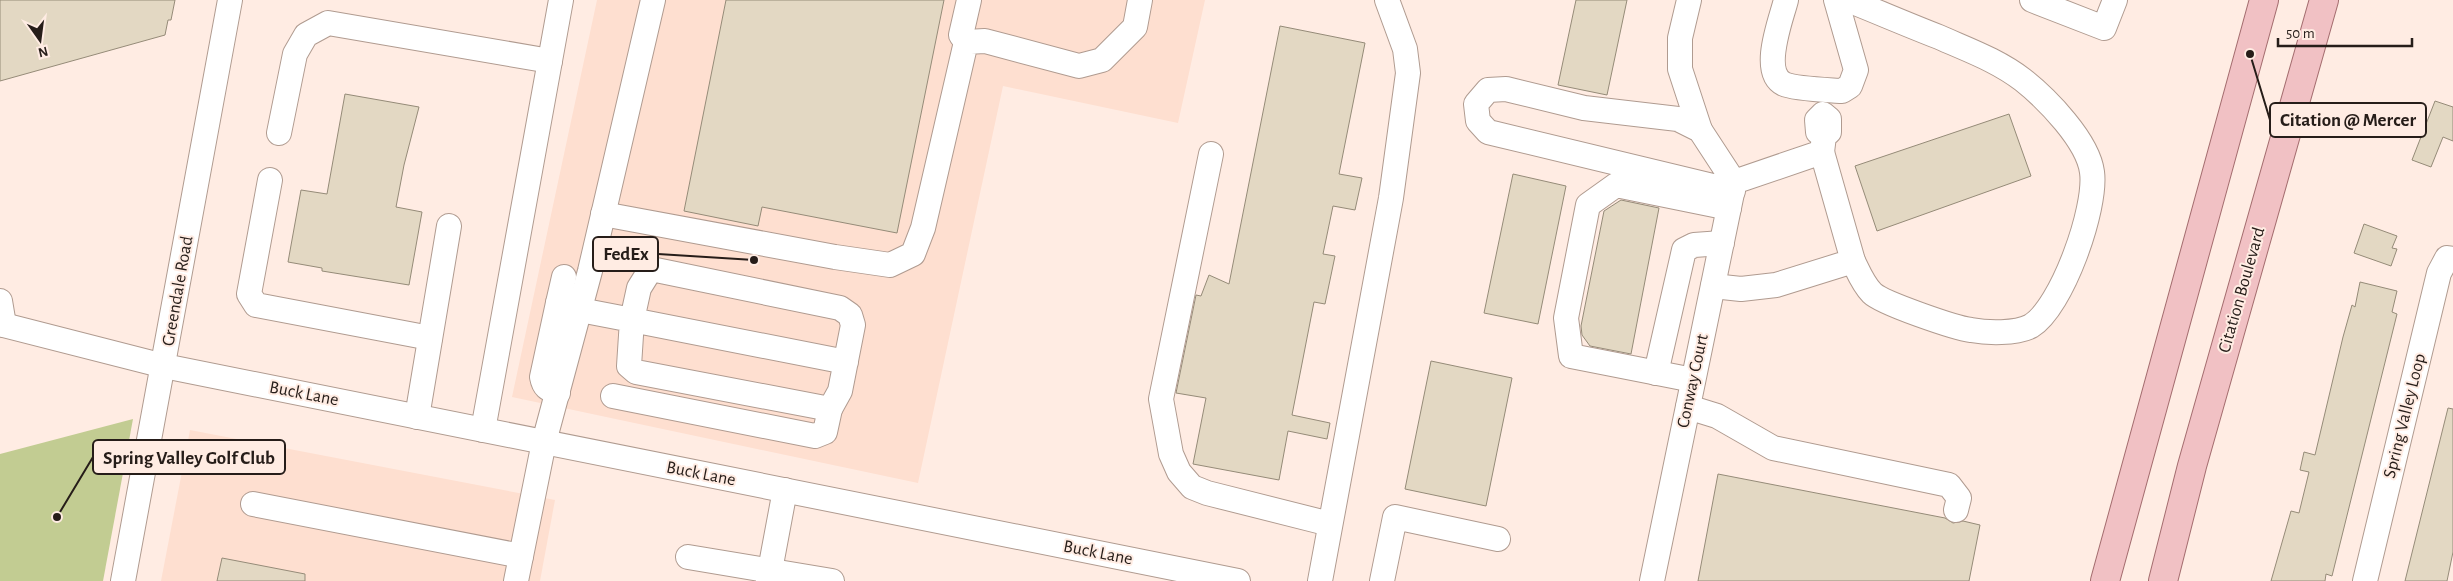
<svg xmlns="http://www.w3.org/2000/svg" width="2453" height="581" viewBox="0 0 2453 581" font-family="'Alegreya Sans',sans-serif">
	<rect width="100%" height="100%" fill="#ffece3"/>
	<!-- built -->
	<g fill="#fedfd0">
		<polygon points="597,0 1205,0 1178,123 1003,86 918,483 512,397"/>
		<polygon points="190,430 555,500 540,581 161,581"/>
	</g>
	<!-- green -->
	<polygon fill="#c2cc92" points="133,419 103,581 0,581 0,454"/>
	<!-- building -->
	<g fill="#e3d8c3" stroke="#958b78">
		<polygon points="0,0 175,0 171,20 168,20 165,35 0,81"/>
		<polygon points="726,0 944,0 897,233 762,207 758,226 684,211"/>
		<polygon points="1576,0 1627,0 1607,95 1558,85"/>
		<polygon points="1280,26 1365,43 1339,174 1362,178 1355,210 1333,206 1323,254 1335,256 1325,304 1314,302 1292,415 1330,423 1327,439 1288,431 1279,480 1193,464 1206,398 1176,393 1196,295 1201,296 1209,275 1229,284"/>
		<polygon points="345,94 419,107 404,165 396,207 422,212 409,285 322,271 322,268 288,262 301,190 327,194"/>
		<polygon points="2435,101 2453,107 2453,141 2443,137 2431,167 2412,160"/>
		<polygon points="2009,114 2031,176 1877,231 1855,166"/>
		<polygon points="1513,174 1566,186 1538,324 1484,313"/>
		<polygon points="1621,200 1659,208 1631,354 1590,346 1582,335 1581,326 1604,211"/>
		<polygon points="2364,224 2397,236 2392,248 2397,249 2391,266 2354,253"/>
		<polygon points="2360,282 2397,291 2392,312 2397,314 2332,576 2326,574 2325,581 2271,581 2291,511 2299,513 2309,472 2300,470 2304,452 2315,455 2343,337 2352,305 2355,307"/>
		<polygon points="1431,361 1512,378 1486,506 1405,489"/>
		<polygon points="2448,408 2453,409 2453,552 2447,581 2405,581"/>
		<polygon points="1718,474 1945,518 1953,523 1963,521 1980,525 1969,581 1698,581"/>
		<polygon points="222,558 305,574 305,581 217,581"/>
	</g>
	<g fill="none" stroke-linecap="round" stroke-linejoin="round">
		<!-- minor casing -->
		<g stroke="#b09b90" stroke-width="26">
			<g id="minor">
				<polyline points="1689,0 1680,38 1680,69 1700,130"/>
				<path d="M1786 0C1781 20 1760 72 1784 84 1795 89 1829 90 1842 91L1850 86 1856 70 1836 0"/>
				<path d="M1848 0C1878 12 1908 25 1939 37 1968 50 1997 60 2023 80 2047 99 2088 141 2092 172 2097 208 2062 307 2031 326 2016 334 1987 333 1971 330 1955 328 1882 303 1872 293 1863 284 1858 271 1853 261"/>
				<polyline points="2032,0 2104,28 2115,0"/>
				<polyline points="966,42 961,35 969,0"/>
				<polyline points="279,133 295,54 306,35 328,23 550,61"/>
				<polyline points="1822,152 1824,136 1829,132 1829,119 1823,114 1817,120 1818,132 1824,136"/>
				<polyline points="1211,154 1161,399 1171,454 1179,472 1192,487 1207,493 1330,524"/>
				<polyline points="270,180 249,294 256,305 430,338"/>
				<polyline points="1733,191 1488,132 1478,121 1476,104 1488,90 1506,89 1584,108 1678,119 1700,130 1734,182"/>
				<polyline points="603,214 835,257 890,265 913,254 923,228 966,42 985,41 1079,66 1102,60 1135,27 1140,0"/>
				<polyline points="1713,286 1741,289 1776,285 1853,261 1822,152 1734,182"/>
				<polyline points="0,301 4,325"/>
				<polyline points="558,303 564,277"/>
				<polyline points="0,324 164,366 1238,581"/>
				<polyline points="1656,373 1684,250 1694,245 1722,243"/>
				<polyline points="1693,380 1571,356 1566,318 1588,205 1616,185 1729,208"/>
				<path d="M558 393C548 389 544 388 542 377L558 303 580 310 632 320 629 366 636 372 830 409 840 391 853 325 850 315 840 308 656 270 649 272 639 288 632 320 846 362"/>
				<polyline points="613,396 815,436 825,432 830,409"/>
				<polyline points="1688,407 1717,416 1773,448 1949,485 1959,498 1956,510"/>
				<polyline points="417,417 449,226"/>
				<polyline points="483,430 561,0"/>
				<polyline points="253,504 521,556"/>
				<polyline points="688,557 832,581"/>
				<polyline points="123,581 230,0"/>
				<polyline points="516,581 544,442 590,271 653,0"/>
				<polyline points="768,581 785,490"/>
				<polyline points="1320,581 1391,198 1408,73 1405,49 1387,0"/>
				<polyline points="1382,581 1395,517 1498,539"/>
				<polyline points="1652,581 1732,193"/>
				<polyline points="2365,581 2439,273 2447,258 2453,259"/>
			</g>
		</g>
		<!-- major casing -->
		<g stroke="#a46d6f" stroke-width="30">
			<g id="major">
				<polyline points="2105,581 2264,0"/>
				<polyline points="2163,581 2192,466 2324,0"/>
			</g>
		</g>
		<!-- minor -->
		<use href="#minor" stroke="#fff" stroke-width="24"/>
		<!-- major -->
		<use href="#major" stroke="#f1c1c4" stroke-width="28"/>
	</g>
	<g text-anchor="middle" dominant-baseline="central" stroke-width="4" stroke-linejoin="round" paint-order="stroke">
		<!-- street labels -->
		<g font-size="18" fill="#261d19" stroke="#ffece3">
			<text transform="translate(2242 290) rotate(-74)">Citation Boulevard</text>
			<text transform="translate(178 291) rotate(-80)">Greendale Road</text>
			<text transform="translate(1693 381) rotate(-78)">Conway Court</text>
			<text transform="translate(304 394) rotate(11)">Buck Lane</text>
			<text transform="translate(2405 416) rotate(-76)">Spring Valley Loop</text>
			<text transform="translate(701 474) rotate(11)">Buck Lane</text>
			<text transform="translate(1098 553) rotate(11)">Buck Lane</text>
		</g>
	</g>
	<!-- callouts -->
	<path fill="none" stroke="#261d19" stroke-width="2" d="M2250 54L2270 120M754 260L658 254M57 517L93 457"/>
	<g fill="#261d19" stroke="#ffece3" stroke-width="2">
		<circle cx="2250" cy="54" r="5"/>
		<circle cx="754" cy="260" r="5"/>
		<circle cx="57" cy="517" r="5"/>
	</g>
	<g fill="#ffece3" stroke="#261d19" stroke-width="2">
		<rect x="2270" y="103" width="156" height="34" rx="5"/>
		<rect x="593" y="237" width="65" height="34" rx="5"/>
		<rect x="93" y="440" width="192" height="34" rx="5"/>
	</g>
	<g font-size="19" text-anchor="middle" font-weight="bold" fill="#261d19">
		<text x="2348" y="126">Citation @ Mercer</text>
		<text x="626" y="260">FedEx</text>
		<text x="189" y="464">Spring Valley Golf Club</text>
	</g>
	<!-- north arrow -->
	<g transform="translate(40 40) rotate(166)" stroke="#ffece3" stroke-width="4" paint-order="stroke">
	<path d="M0-4L9 19L0 12L-9 19Z" fill="#261d19"/>
	<text y="-8" font-size="14" font-weight="bold" text-anchor="middle" fill="#261d19">N</text>
	</g>
	<!-- scale -->
	<path d="M2278 38v8h134v-8" fill="none" stroke="#261d19" stroke-width="2.5"/>
	<text x="2286" y="38" font-size="15" fill="#261d19" stroke="#ffece3" stroke-width="4" paint-order="stroke">50 m</text>
</svg>
